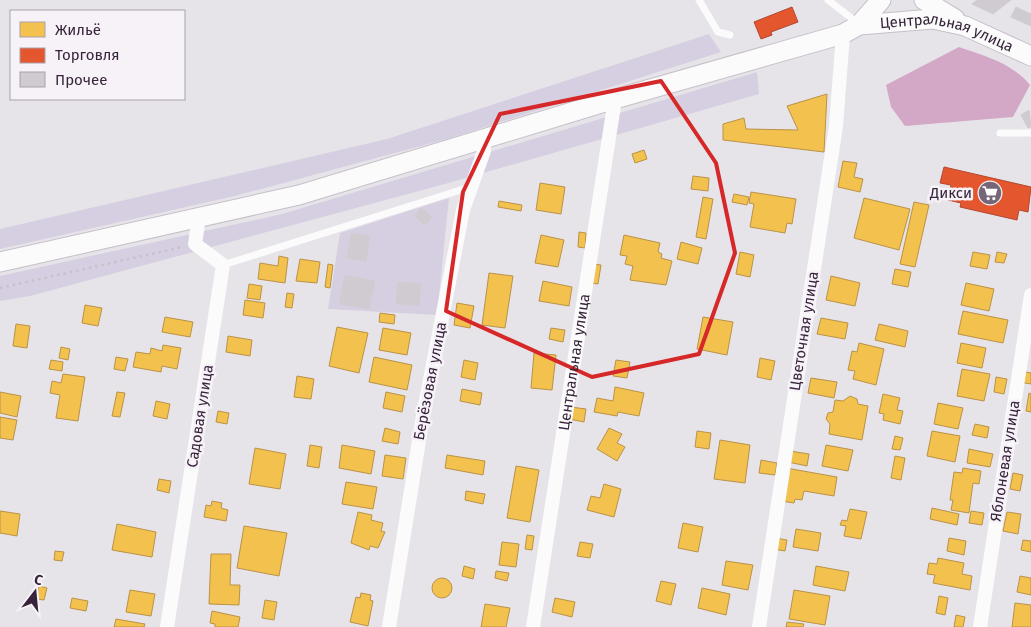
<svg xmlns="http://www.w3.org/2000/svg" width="1031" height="627" viewBox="0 0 1031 627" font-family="'Fira Sans',sans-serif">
	<rect width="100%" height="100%" fill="#e7e4e9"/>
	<!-- green -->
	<g fill="#d6cfe1">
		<polygon points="709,34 721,52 447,139 235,196 0,249 0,229 387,139"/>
		<polygon points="757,72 759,94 445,184 30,296 0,301 0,276 282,214"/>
		<polygon points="449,198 437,315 328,309 340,233"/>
	</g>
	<!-- water -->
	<path fill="#d3a8c7" d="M959 47C985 56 1012 63 1030 85L1013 117 905 126 891 107 886 85Z"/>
	<!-- homes -->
	<g fill="#f2c14e" stroke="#ba9248">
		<polygon points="827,94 824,152 723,140 723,124 744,118 746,129 798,130 787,106"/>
		<polygon points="644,150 647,159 635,163 632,154"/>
		<polygon points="843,161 857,163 854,177 863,179 860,192 838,187"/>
		<polygon points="693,176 709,178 708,191 691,189"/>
		<polygon points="540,183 565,187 561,214 536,210"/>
		<polygon points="751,192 796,199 792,224 787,223 785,233 750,227 754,204 749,203"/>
		<polygon points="734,194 749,197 747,205 732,202"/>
		<polygon points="703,197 713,199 706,239 696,237"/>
		<polygon points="864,198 910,209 899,250 854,238"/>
		<polygon points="499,201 522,205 521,211 498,207"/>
		<polygon points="914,202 929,205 915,267 900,264"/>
		<polygon points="579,232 586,233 585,248 578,247"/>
		<polygon points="541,235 564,240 558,267 535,263"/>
		<polygon points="624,235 660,243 658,252 662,254 661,258 672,261 666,285 630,280 633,266 625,264 627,256 620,255"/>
		<polygon points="681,242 702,248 698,264 677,259"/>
		<polygon points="740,252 754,255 750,277 736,274"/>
		<polygon points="973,252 990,255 987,269 970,266"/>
		<polygon points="997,252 1007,254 1004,263 995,262"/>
		<polygon points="279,256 288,258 285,283 258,279 260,263 278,266"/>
		<polygon points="300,259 320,262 317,283 296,281"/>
		<polygon points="328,264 333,265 330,288 325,287"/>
		<polygon points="593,264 601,265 598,284 590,283"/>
		<polygon points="895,269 911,272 908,287 892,284"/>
		<polygon points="489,273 513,276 505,328 482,325"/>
		<polygon points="831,276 860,283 855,306 826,300"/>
		<polygon points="543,281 572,287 569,306 539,301"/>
		<polygon points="966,283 994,289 989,311 961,305"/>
		<polygon points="249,284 262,286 260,300 247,298"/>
		<polygon points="287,293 294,294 292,308 285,307"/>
		<polygon points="245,300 265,303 263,318 243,315"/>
		<polygon points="457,303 474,306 470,328 454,325"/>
		<polygon points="85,305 102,308 98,326 82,323"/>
		<polygon points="963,311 1008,320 1003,343 958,334"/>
		<polygon points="380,313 395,315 394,324 379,322"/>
		<polygon points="165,317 193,322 190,337 162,332"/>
		<polygon points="703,317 733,322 727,355 697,349"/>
		<polygon points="821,318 848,323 845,339 817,334"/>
		<polygon points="16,324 30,326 27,348 13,346"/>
		<polygon points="879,324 908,331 905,347 875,340"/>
		<polygon points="337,327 368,333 359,373 329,366"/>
		<polygon points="383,328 411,333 407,355 379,350"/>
		<polygon points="551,328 565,330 563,342 549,339"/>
		<polygon points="228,336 252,340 250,356 226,352"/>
		<polygon points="859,343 884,349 876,385 853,379 855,371 848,370 852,351 857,352"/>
		<polygon points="961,343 986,348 982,368 957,363"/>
		<polygon points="163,345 181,348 177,369 162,366 161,372 133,367 136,352 150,354 151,348 162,351"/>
		<polygon points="61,347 70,349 68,360 59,358"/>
		<polygon points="534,353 556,355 552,390 531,388"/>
		<polygon points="116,357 128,359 125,371 114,369"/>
		<polygon points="374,357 412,365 407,390 369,382"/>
		<polygon points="760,358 775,361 771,380 757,377"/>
		<polygon points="51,360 63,362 62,371 49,369"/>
		<polygon points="464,360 478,363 475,380 461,377"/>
		<polygon points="616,360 630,362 627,378 613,376"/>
		<polygon points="962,369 990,374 984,401 957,396"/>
		<polygon points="1021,371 1031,373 1031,384 1019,382"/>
		<polygon points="63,374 85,377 78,421 56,418 60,395 50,393 52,381 61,383"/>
		<polygon points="297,376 314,379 311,399 294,397"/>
		<polygon points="996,377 1007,379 1004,394 994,392"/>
		<polygon points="811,378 837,382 834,398 808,393"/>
		<polygon points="615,387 644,393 639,416 618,412 617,416 594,412 597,398 613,401"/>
		<polygon points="462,389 482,393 480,405 460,401"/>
		<polygon points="0,392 21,396 17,417 0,413"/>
		<polygon points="117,392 125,393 120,417 112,416"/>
		<polygon points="386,392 405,396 402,412 383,408"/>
		<polygon points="1029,393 1031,394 1031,412 1026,411"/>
		<polygon points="883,394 900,398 897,410 903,411 900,424 883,420 884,414 879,413"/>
		<polygon points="850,396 857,399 858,404 868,406 862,440 829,434 830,424 826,419 828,413 833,412 835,400 843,401"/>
		<polygon points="156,401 170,404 167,419 153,416"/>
		<polygon points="938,403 963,408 958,429 934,424"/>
		<polygon points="571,407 586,409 584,422 569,419"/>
		<polygon points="218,411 229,413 227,424 216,422"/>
		<polygon points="0,417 17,420 13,440 0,438"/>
		<polygon points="975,424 989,427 987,438 972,435"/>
		<polygon points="385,428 400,432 398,444 382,441"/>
		<polygon points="609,428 622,434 617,443 625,447 617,461 597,449"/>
		<polygon points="697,431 711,433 709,449 695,447"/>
		<polygon points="932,431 960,436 955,462 927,456"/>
		<polygon points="895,436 903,438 900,450 892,449"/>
		<polygon points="720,440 750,445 745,483 714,479"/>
		<polygon points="310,445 322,447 319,468 307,466"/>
		<polygon points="342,445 375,451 371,474 339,468"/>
		<polygon points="826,445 853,450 848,471 822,466"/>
		<polygon points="255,448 286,454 280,489 249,484"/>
		<polygon points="969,449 993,454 990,467 967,463"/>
		<polygon points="790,451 809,454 807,466 788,462"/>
		<polygon points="385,455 406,458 403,479 382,476"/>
		<polygon points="447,455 485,461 483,475 445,468"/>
		<polygon points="895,456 905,458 901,480 891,478"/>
		<polygon points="761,460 777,463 775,475 759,473"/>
		<polygon points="516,466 539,470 530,522 507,518"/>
		<polygon points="786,468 837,477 834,496 804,491 802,500 795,499 794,503 781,501"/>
		<polygon points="963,468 981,471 979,484 973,483 969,513 951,510 953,500 950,500 954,472 962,473"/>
		<polygon points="1013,473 1023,475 1020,491 1010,489"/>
		<polygon points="159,479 171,481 169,493 157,490"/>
		<polygon points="346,482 377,487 373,509 342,504"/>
		<polygon points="604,484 621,489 614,517 587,510 591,496 600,498"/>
		<polygon points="466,491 485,494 483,504 465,500"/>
		<polygon points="212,501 222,503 221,508 228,510 226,521 204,517 206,505 211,506"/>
		<polygon points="932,508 959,514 957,525 930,519"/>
		<polygon points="850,509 867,512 861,539 844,536 846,526 840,525 842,520 847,521"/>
		<polygon points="0,511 20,514 17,536 0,533"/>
		<polygon points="971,511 984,513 982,525 969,523"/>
		<polygon points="358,512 372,515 371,520 383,523 381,531 385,532 378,548 370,546 369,550 351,543"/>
		<polygon points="1007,512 1021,514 1018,534 1003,531"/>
		<polygon points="683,523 703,527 698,552 678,548"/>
		<polygon points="117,524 156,532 152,557 112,550"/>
		<polygon points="244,526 287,533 279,576 237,568"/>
		<polygon points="796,529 821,533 818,551 793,547"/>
		<polygon points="527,535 534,536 532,550 525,549"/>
		<polygon points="775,538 787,540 785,551 773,549"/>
		<polygon points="949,538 966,541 964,555 947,551"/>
		<polygon points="1023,540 1031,541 1031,552 1021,550"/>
		<polygon points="502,542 519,544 516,567 499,565"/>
		<polygon points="580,542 593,544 590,558 577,556"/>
		<polygon points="55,551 64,552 62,561 54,560"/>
		<polygon points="211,554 231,554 230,585 240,585 239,605 209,604"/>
		<polygon points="938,558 964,563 962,574 972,576 970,590 933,583 935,575 927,574 929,563 937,564"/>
		<polygon points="726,561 753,565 748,590 722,585"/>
		<polygon points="464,566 475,569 473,579 462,576"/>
		<polygon points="816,566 849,572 845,591 813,585"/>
		<polygon points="496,571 509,573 507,581 495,578"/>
		<polygon points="1020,576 1031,578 1031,595 1017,592"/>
		<circle cx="442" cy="588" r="10"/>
		<polygon points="661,581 676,584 671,605 656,601"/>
		<polygon points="39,586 47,588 44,600 36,599"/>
		<polygon points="702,588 730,594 726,615 698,608"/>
		<polygon points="130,590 155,594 151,616 126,612"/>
		<polygon points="794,590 830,596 825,625 789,619"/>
		<polygon points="361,593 371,595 370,600 373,601 368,626 350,622 356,597 360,598"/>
		<polygon points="939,596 948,598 945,615 936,613"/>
		<polygon points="72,598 88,601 86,611 70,608"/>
		<polygon points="555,598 575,602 572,617 552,612"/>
		<polygon points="265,600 277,602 274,620 262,618"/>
		<polygon points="1015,603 1031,605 1031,627 1012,627"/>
		<polygon points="485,604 510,608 506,627 481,627"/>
		<polygon points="212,611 240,617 238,627 215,627 215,624 210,623"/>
		<polygon points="956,615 965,617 963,627 954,627"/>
		<polygon points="116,619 145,624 144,627 114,627"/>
		<polygon points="787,622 804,624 803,627 786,627"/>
	</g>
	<!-- shops -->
	<g fill="#e4572e" stroke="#b04832">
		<polygon points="792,7 798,22 771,32 772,35 761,39 754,22"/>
		<polygon points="944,167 1031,187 1028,212 1019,210 1017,220 960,207 961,203 948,200 951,185 940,183"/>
	</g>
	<!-- building -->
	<g fill="#cfcbd0" stroke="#d0cdd2">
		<polygon points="977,0 1011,0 993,14 972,4"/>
		<polygon points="1016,7 1031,14 1031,26 1011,17"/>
		<polygon points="1029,110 1031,127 1028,128 1021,115"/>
		<polygon points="421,208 432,217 425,225 415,216"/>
		<polygon points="351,233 370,236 366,261 347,258"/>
		<polygon points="345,275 375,281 369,309 339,304"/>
		<polygon points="398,282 421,284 419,306 396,304"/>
	</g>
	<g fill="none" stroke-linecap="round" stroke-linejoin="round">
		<!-- secondary casing -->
		<g stroke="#c6c0c8" stroke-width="21">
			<g id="secondary">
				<polyline points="924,0 955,19"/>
				<path id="s2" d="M859 25 933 19 965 26 1031 56"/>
				<polyline points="0,262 299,195 615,99 843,34 859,25 881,0"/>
			</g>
		</g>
		<!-- path -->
		<polyline stroke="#c7c1c9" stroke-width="2.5" stroke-dasharray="2.5 4" stroke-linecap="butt" points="0,288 182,247"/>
		<!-- lane -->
		<g stroke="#fbfbfc" stroke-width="7">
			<polyline points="699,0 718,32 730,35"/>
			<polyline points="828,0 859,24"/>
			<polyline points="1000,133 1031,133"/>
			<polyline points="223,265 470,187"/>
		</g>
		<!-- street -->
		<g stroke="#fbfbfc" stroke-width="14">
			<polyline points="167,627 223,265 195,244 199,217"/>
			<polyline points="389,627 423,416 463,210 484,151 484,139"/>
			<path id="s1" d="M533 627 615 99"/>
			<polyline points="759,627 836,126 843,34"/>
			<polyline points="980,627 1031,295"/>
		</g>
		<!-- secondary -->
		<use href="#secondary" stroke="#fbfbfc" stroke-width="19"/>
	</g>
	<!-- marked area -->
	<path fill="none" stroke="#d62828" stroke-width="4" stroke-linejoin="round" d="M661 81 716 163 735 253 699 354 592 377 446 311 463 192 500 114Z"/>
	<!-- icons -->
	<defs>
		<g id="supermarket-disc" transform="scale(1.25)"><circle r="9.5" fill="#756777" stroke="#f6f2f8"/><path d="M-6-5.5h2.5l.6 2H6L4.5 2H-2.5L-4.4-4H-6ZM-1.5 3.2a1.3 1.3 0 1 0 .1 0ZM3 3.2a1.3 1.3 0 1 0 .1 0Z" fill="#fff"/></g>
	</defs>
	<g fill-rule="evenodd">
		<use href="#supermarket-disc" x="990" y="193"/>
	</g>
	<g text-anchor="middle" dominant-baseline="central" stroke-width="5" stroke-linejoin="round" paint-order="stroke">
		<!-- street labels -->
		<g font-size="15" fill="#37243a" stroke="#f6f2f8">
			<text stroke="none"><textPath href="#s2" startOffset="90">Центральная улица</textPath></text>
			<text transform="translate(804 331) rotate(-81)">Цветочная улица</text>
			<text stroke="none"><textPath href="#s1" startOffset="268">Центральная улица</textPath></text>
			<text transform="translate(430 381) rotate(-79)">Берёзовая улица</text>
			<text transform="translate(200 416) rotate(-81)">Садовая улица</text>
			<text transform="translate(1005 461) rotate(-81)">Яблоневая улица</text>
		</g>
		<!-- poi labels -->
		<g font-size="15" fill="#37243a" stroke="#f6f2f8" text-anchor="end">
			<text x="972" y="193">Дикси</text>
		</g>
	</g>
	<!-- legend -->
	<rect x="10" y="10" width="175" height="90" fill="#f6f2f8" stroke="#aaa0ac"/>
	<rect x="20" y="22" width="25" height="15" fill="#f2c14e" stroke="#aaa0ac"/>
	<text x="55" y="35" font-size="15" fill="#37243a">Жильё</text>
	<rect x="20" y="48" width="25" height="15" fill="#e4572e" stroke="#aaa0ac"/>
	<text x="55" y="60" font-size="15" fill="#37243a">Торговля</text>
	<rect x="20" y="72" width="25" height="15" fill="#cfcbd0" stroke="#aaa0ac"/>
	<text x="55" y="85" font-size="15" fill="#37243a">Прочее</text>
	<!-- north arrow -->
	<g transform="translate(35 592) rotate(16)" stroke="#f6f2f8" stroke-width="4" paint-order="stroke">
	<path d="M0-4L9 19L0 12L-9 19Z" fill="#37243a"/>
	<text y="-8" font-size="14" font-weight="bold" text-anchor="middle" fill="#37243a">С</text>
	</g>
</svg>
